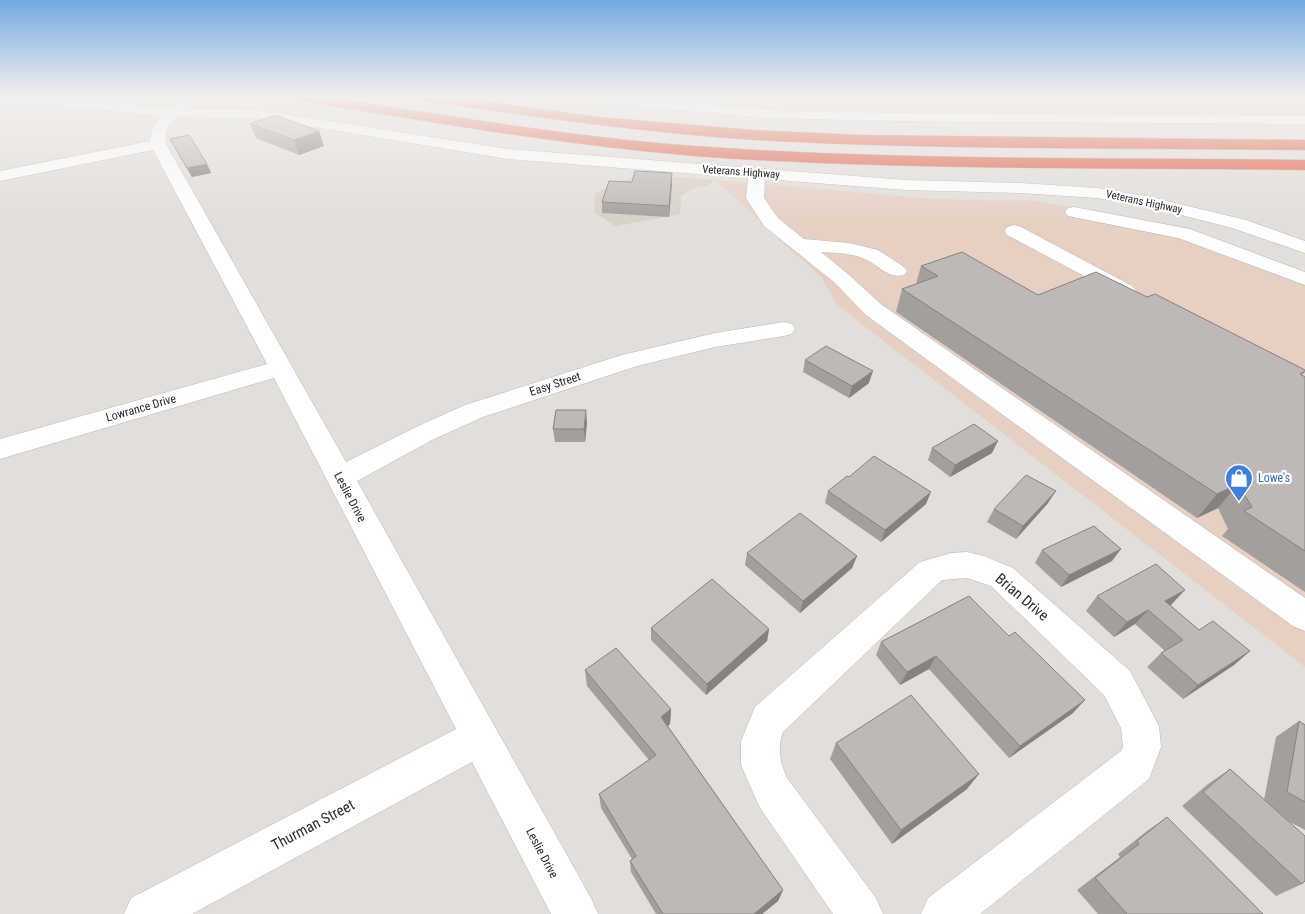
<svg xmlns="http://www.w3.org/2000/svg" width="1305" height="914" viewBox="0 0 1305 914" font-family="'Roboto Condensed',sans-serif">
	<rect width="100%" height="100%" fill="#e2ded9"/>
	<!-- commercial -->
	<polygon fill="#e6d0c4" points="715,180 934,199 1035,201 1186,229 1305,274 1305,667 837,305 821,277"/>
	<!-- built -->
	<polygon fill="#d9d0c6" points="638,175 715,180 707,186 696,187 681,196 680,214 615,226 594,212 595,193"/>
	<g fill="none" stroke-linecap="round" stroke-linejoin="round">
		<!-- minor casing -->
		<g stroke="#bbb7b3" stroke-width="1">
			<g id="minor">
				<path d="M44 96 171 108 184 102 189 103 191 106 189 109 259 110 508 149 906 180 1020 183 1097 188 1146 196 1246 220 1305 241V253L1232 228 1146 206 1097 198 1020 193 906 190 765 179 764 198 778 218 804 239 849 243 878 250 904 267 907 271 904 275C887 279 879 265 865 259 852 253 835 253 821 252L848 274 882 305 1305 598V631L1293 626 866 315 834 282 764 226 746 198 748 178 508 159 259 118 177 117C168 125 164 132 166 144L346 462 416 427 465 405 622 355 715 333 784 322 792 324 795 329 792 334 784 336 715 347 637 366 483 417 434 439 357 481 591 898 598 914H551L472 762 192 914H124L131 898 456 729 274 378 0 459V439L267 364 153 150 0 181V171L150 141 151 132 161 116 43 104 0 106V98Z"/>
				<polygon points="583,96 623,96 771,110 894,113 1305,116 1305,124 894,121 771,118 654,108 590,100"/>
				<polygon points="1074,207 1190,229 1305,272 1305,285 1178,238 1068,216 1065,212 1068,208"/>
				<polygon points="1014,225 1021,227 1132,286 1136,290 1132,294 1125,296 1118,294 1007,235 1005,231 1007,227"/>
				<path d="M967 552 984 556 1013 568 1130 671 1159 726 1161 747 1149 779 980 914H921L928 898 1121 751 1123 747 1121 728 1104 695 991 586 967 578 942 580 783 732C777 748 780 762 787 778L876 898 883 914H833L759 806 741 765V741L755 707 920 562 951 553Z"/>
			</g>
		</g>
		<!-- highway casing -->
		<g stroke="#bbb" stroke-width="1">
			<g id="highway">
				<path d="M288 96H321C446 115 570 137 695 146 898 161 1102 157 1305 160V170C1101 167 897 171 694 156 560 145 427 121 295 100Z"/>
				<path d="M411 96H448L599 117 753 130 861 135 1305 140V150C1122 148 938 150 755 140 642 133 530 116 418 100Z"/>
			</g>
		</g>
		<!-- minor -->
		<use href="#minor" fill="#fff" fill-rule="evenodd"/>
		<!-- highway -->
		<use href="#highway" fill="#e1634c" fill-rule="evenodd"/>
	</g>
	<!-- wall -->
	<g fill="#a39f9d">
		<polygon points="250,124 319,131 324,146 299,155 256,138"/>
		<polygon points="170,139 207,164 211,173 192,177 175,148"/>
		<polygon points="632,182 672,183 669,217 602,213 602,202"/>
		<polygon points="921,266 1038,295 1147,297 1305,372 1302,375 1305,377 1305,592 1222,536 1228,529 1218,508 1197,518 896,312 902,289 916,284"/>
		<polygon points="805,360 869,383 849,398 803,372"/>
		<polygon points="587,423 585,442 555,442 553,429"/>
		<polygon points="932,448 992,453 950,477 928,460"/>
		<polygon points="849,477 926,504 881,542 825,503 828,491"/>
		<polygon points="1048,503 1016,539 987,522 994,509"/>
		<polygon points="1042,550 1112,561 1061,587 1035,563"/>
		<polygon points="747,553 857,556 852,568 800,613 745,565"/>
		<polygon points="969,596 1073,713 1009,758 929,669 900,685 876,655 881,642"/>
		<polygon points="1097,596 1171,605 1170,605 1199,630 1250,651 1234,665 1183,699 1147,667 1161,653 1165,651 1135,624 1114,637 1086,611"/>
		<polygon points="651,628 769,629 767,641 706,695 651,640"/>
		<polygon points="585,670 671,709 670,724 668,726 783,890 778,901 762,914 656,914 631,872 630,861 632,859 601,808 599,794 649,760 587,686"/>
		<polygon points="1299,721 1305,725 1305,830 1286,820 1302,884 1276,896 1182,806 1208,784 1230,769 1264,800 1276,737"/>
		<polygon points="836,743 967,789 892,844 830,759"/>
		<polygon points="1167,817 1263,914 1098,914 1077,890 1120,857 1118,854 1147,831"/>
	</g>
	<!-- shaded-wall -->
	<g fill="#85827f">
		<polygon points="319,131 324,146 299,155 294,140"/>
		<polygon points="207,164 211,173 192,177 187,168"/>
		<polygon points="672,173 672,183 669,217 669,206"/>
		<polygon points="873,371 869,383 849,398 852,386"/>
		<polygon points="586,410 587,423 585,442 584,429"/>
		<polygon points="998,441 992,453 950,477 955,465"/>
		<polygon points="1238,484 1218,508 1197,518 1217,494"/>
		<polygon points="1056,491 1048,503 1016,539 1023,526"/>
		<polygon points="931,492 926,504 881,542 885,530"/>
		<polygon points="1121,549 1112,561 1061,587 1069,575"/>
		<polygon points="857,556 852,568 800,613 803,601"/>
		<polygon points="1185,590 1171,605 1154,614 1165,601"/>
		<polygon points="1148,610 1135,624 1114,637 1127,622"/>
		<polygon points="769,629 767,641 706,695 707,684"/>
		<polygon points="1250,651 1234,665 1183,699 1198,685"/>
		<polygon points="936,656 929,669 900,685 907,672"/>
		<polygon points="1085,700 1073,713 1009,758 1020,746"/>
		<polygon points="671,709 670,724 661,732 661,717"/>
		<polygon points="979,774 967,789 892,844 901,830"/>
		<polygon points="783,890 778,901 762,914 754,914"/>
	</g>
	<!-- building -->
	<g fill="#beb9b6" stroke="#85827f">
		<polygon points="275,115 319,131 294,140 250,124"/>
		<polygon points="189,135 207,164 187,168 170,139"/>
		<polygon points="635,171 672,173 669,206 602,202 609,181 632,182"/>
		<polygon points="962,252 1038,295 1096,272 1147,297 1155,294 1305,370 1305,371 1300,374 1305,377 1305,551 1244,511 1252,507 1238,484 1217,494 902,289 938,276 921,266"/>
		<polygon points="826,346 873,371 852,386 805,360"/>
		<polygon points="556,410 586,410 584,429 553,429"/>
		<polygon points="974,424 998,441 955,465 932,448"/>
		<polygon points="874,456 931,492 885,530 828,491 847,476 849,477"/>
		<polygon points="1026,475 1056,491 1023,526 994,509"/>
		<polygon points="800,513 857,556 803,601 747,553"/>
		<polygon points="1094,526 1121,549 1069,575 1042,550"/>
		<polygon points="1156,564 1185,590 1165,601 1199,630 1213,621 1250,651 1198,685 1161,653 1183,640 1148,610 1127,622 1097,596"/>
		<polygon points="712,579 769,629 707,684 651,628"/>
		<polygon points="969,596 1009,636 1015,632 1085,700 1020,746 936,656 907,672 881,642"/>
		<polygon points="616,648 671,709 661,717 783,890 754,914 663,914 630,861 636,856 599,794 656,755 585,670"/>
		<polygon points="911,695 979,774 901,830 836,743"/>
		<polygon points="1299,721 1305,725 1305,802 1287,792"/>
		<polygon points="1230,769 1305,836 1305,881 1302,884 1203,792"/>
		<polygon points="1167,817 1263,914 1127,914 1095,878 1139,844 1137,841"/>
	</g>
	<!-- sky -->
	<linearGradient id="sky" x2="0" y2="1"><stop stop-color="#72aae2"/><stop offset="0.43" stop-color="#f2f0ee"/><stop offset="1" stop-color="#f2f0ee" stop-opacity="0"/></linearGradient>
	<rect width="1305" height="224" fill="url(#sky)"/>
	<!-- icons -->
	<defs>
		<g id="shop-pin" transform="scale(1.4375)"><path d="M0 17L-7.5 6A9.5 9.5 0 1 1 7.5 6Z" fill="#3f7fe0" stroke="#fff"/><path d="M-5-2.5h2.3a2.7 3.5 0 0 1 5.4 0H5L5.5 6h-11ZM-1.5-2.5h3a1.5 2.3 0 0 0-3 0Z" fill="#fff"/></g>
	</defs>
	<g fill-rule="evenodd">
		<use href="#shop-pin" x="1239" y="478"/>
	</g>
	<g text-anchor="middle" dominant-baseline="central" stroke-width="4.5" stroke-linejoin="round" paint-order="stroke">
		<!-- far-street labels -->
		<g font-size="11" fill="#2c2b29" stroke="#fff">
			<text transform="translate(741 172) rotate(4)">Veterans Highway</text>
			<text transform="translate(1144 202) rotate(12)">Veterans Highway</text>
		</g>
		<!-- street labels -->
		<g font-size="12" fill="#2c2b29" stroke="#fff">
			<text transform="translate(555 384) rotate(-18)">Easy Street</text>
			<text transform="translate(141 408) rotate(-16)">Lowrance Drive</text>
			<text transform="translate(350 497) rotate(62)">Leslie Drive</text>
			<text transform="translate(542 853) rotate(62)">Leslie Drive</text>
		</g>
		<!-- shop labels -->
		<g font-size="12" fill="#366cbe" stroke="#fff" text-anchor="start">
			<text x="1258" y="478">Lowe's</text>
		</g>
		<!-- near-street labels -->
		<g font-size="15" fill="#2c2b29" stroke="#fff">
			<text transform="translate(1022 597) rotate(40)">Brian Drive</text>
			<text transform="translate(313 825) rotate(-28)">Thurman Street</text>
		</g>
	</g>
</svg>
